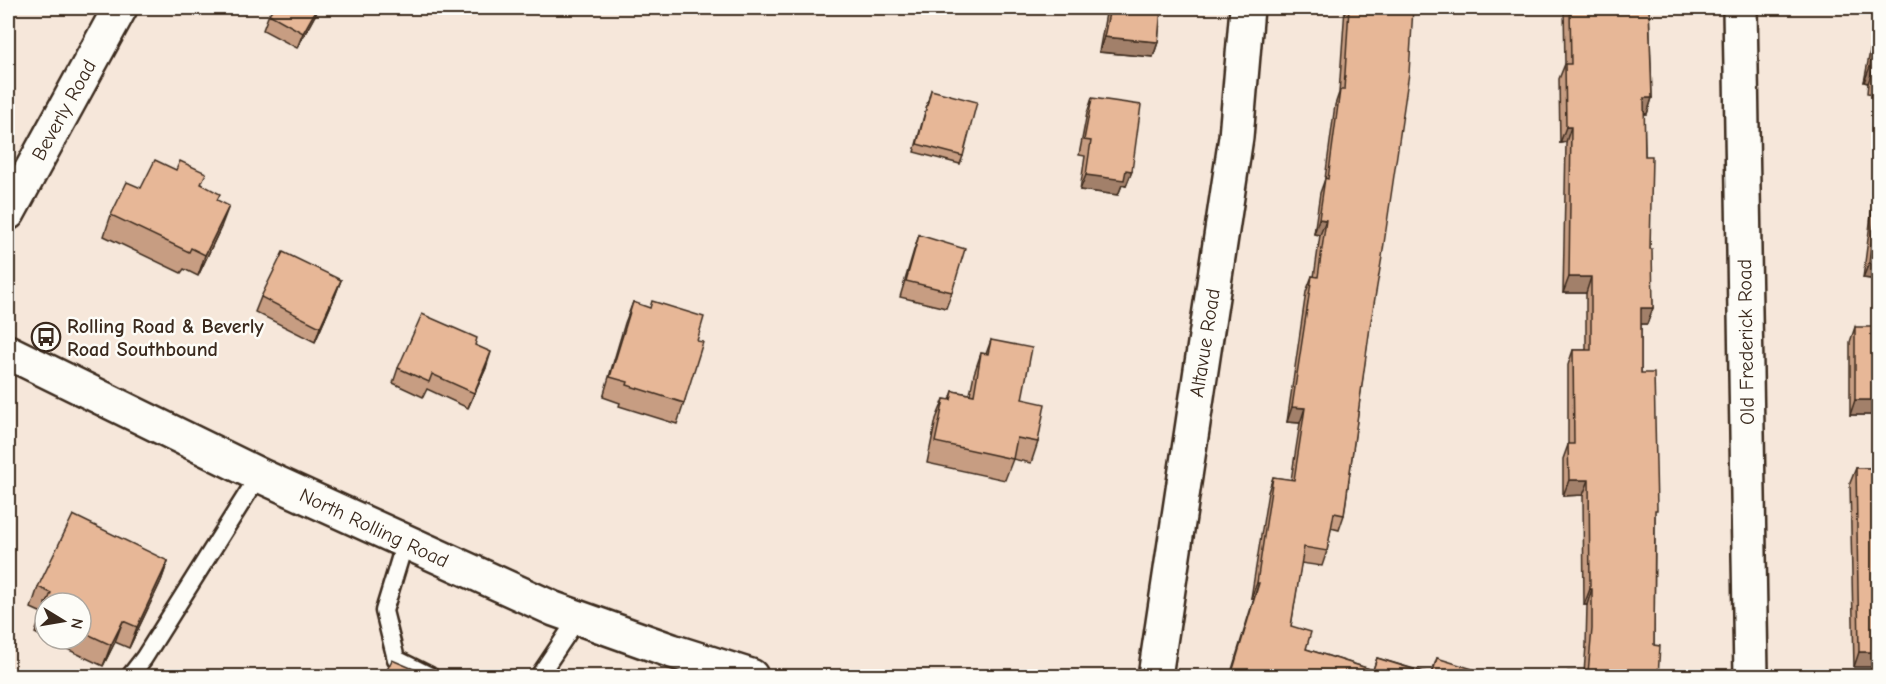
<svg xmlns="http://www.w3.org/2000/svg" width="1886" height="684" viewBox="0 0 1886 684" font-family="'Comic Neue',sans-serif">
	<rect width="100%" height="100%" fill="#f6e7da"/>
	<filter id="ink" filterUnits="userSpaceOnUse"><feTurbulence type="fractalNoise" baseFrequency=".0167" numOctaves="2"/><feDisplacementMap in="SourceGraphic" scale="12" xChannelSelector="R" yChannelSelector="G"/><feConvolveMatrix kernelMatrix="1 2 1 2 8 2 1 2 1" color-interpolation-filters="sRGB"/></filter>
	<g filter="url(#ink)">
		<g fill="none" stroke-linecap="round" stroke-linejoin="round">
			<!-- service casing -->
			<g stroke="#3b2a1e" stroke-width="21">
				<g id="service">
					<polyline points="405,542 384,611 396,659 430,676"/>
					<polyline points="130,676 144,658 259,475"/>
					<polyline points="539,676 578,618"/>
				</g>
			</g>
			<!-- minor casing -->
			<g stroke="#3b2a1e" stroke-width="38">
				<g id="minor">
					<polyline points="8,213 120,8"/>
					<polyline points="1155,676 1236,137 1247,8"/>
				</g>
			</g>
			<!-- tertiary casing -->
			<g stroke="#3b2a1e" stroke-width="38">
				<polyline id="tertiary" points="1740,8 1751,676"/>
			</g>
			<!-- primary casing -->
			<g stroke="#3b2a1e" stroke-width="38">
				<polyline id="primary" points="8,352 259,475 554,609 672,651 751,676"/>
			</g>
			<!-- service -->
			<use href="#service" stroke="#fdfcf7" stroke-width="16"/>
			<!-- minor -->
			<use href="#minor" stroke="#fdfcf7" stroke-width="33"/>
			<!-- tertiary -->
			<use href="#tertiary" stroke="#fdfcf7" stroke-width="33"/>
			<!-- primary -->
			<use href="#primary" stroke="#fdfcf7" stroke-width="33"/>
		</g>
		<!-- wall -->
		<g fill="#c79d82" stroke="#3b2a1e" stroke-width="1.5">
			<polygon points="319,8 297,48 263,30 269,14"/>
			<polygon points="1107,8 1161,8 1158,42 1153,57 1099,52"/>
			<polygon points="1345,8 1413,8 1344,515 1339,530 1331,528 1327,551 1322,566 1301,563 1291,626 1306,649 1373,670 1377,658 1431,674 1437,658 1477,676 1230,676 1254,598 1251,598 1268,492 1273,477 1291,480 1300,423 1287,422 1306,292 1312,276 1314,277 1320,235 1314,234 1320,193 1325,179 1335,105 1339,93"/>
			<polygon points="1564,8 1649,8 1652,98 1647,114 1644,114 1645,156 1653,308 1647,324 1641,324 1641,373 1655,516 1654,645 1658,676 1566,676 1568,672 1584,673 1586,645 1587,605 1584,605 1583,495 1563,496 1563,459 1568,445 1568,365 1573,350 1586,350 1586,293 1563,293 1566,142 1560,143 1559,79 1565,64"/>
			<polygon points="1878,11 1878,95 1867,93 1868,83 1864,82 1877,16"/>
			<polygon points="931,90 963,156 960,164 914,152"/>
			<polygon points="1092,98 1132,171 1126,186 1122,185 1118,195 1080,190 1085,156 1079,155 1087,113"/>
			<polygon points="202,184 218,201 221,227 198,276 184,269 181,273 104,236 111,215 141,188"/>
			<polygon points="1878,186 1878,280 1863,278 1873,200"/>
			<polygon points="919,235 952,292 946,308 900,297 914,250"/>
			<polygon points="341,280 335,296 315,342 255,312 261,297"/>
			<polygon points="633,302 697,341 684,403 677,424 619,406 620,403 603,397 625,323"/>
			<polygon points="1855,327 1878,415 1850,415 1850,342"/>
			<polygon points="991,340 1022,399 1038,442 1031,463 1013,459 1005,480 927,463 936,419 944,399 950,400 953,391 970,394 974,374 981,353 986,354"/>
			<polygon points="475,345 486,368 468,408 427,389 423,397 393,383 398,368"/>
			<polygon points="1856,468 1878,468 1878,667 1854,667 1850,483"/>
			<polygon points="168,561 161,581 129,648 115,642 103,666 46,639 81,639 81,603 45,603 45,638 35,633 42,613 31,608 38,587"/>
		</g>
		<!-- shaded-wall -->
		<g fill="#a2806a" stroke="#3b2a1e" stroke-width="1.5">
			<polygon points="317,8 319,8 297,48 303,33"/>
			<polygon points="1104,37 1158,42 1153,57 1099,52"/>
			<polygon points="1870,67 1874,67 1868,83 1864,82"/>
			<polygon points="1644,98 1652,98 1647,114 1638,113"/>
			<polygon points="1566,127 1571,127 1566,142 1560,143"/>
			<polygon points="1126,170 1132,171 1126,186 1122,185 1118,195 1080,190 1086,175"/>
			<polygon points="229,206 221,227 198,276 205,255"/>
			<polygon points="1319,219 1326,220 1320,235 1314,234"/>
			<polygon points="1869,263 1878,264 1878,280 1863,278"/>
			<polygon points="1569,277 1591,277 1586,293 1563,293"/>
			<polygon points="341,280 335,296 315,342 320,327"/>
			<polygon points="1641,308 1653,308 1647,324 1636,324"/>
			<polygon points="491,352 486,368 468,408 474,393"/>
			<polygon points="1855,400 1878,400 1878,415 1850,415"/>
			<polygon points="1292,407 1305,408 1300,423 1287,422"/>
			<polygon points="1569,480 1589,480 1583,495 1563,496"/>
			<polygon points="168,561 161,581 129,648 137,627"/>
			<polygon points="1257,583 1259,583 1254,598 1251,598"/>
			<polygon points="1590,589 1592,589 1587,605 1584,605"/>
			<polygon points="123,621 115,642 103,666 111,645"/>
			<polygon points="1859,652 1878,652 1878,667 1854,667"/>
		</g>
		<!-- building -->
		<g fill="#e7b797" stroke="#3b2a1e" stroke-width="1.5">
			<polygon points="273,8 317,8 303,33 269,14"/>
			<polygon points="1110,8 1161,8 1158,42 1104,37"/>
			<polygon points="1349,8 1413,8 1409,73 1382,257 1370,327 1344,515 1334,513 1327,551 1304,547 1291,626 1311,632 1306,649 1373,670 1377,658 1432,675 1437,658 1479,671 1477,676 1231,676 1259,583 1257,583 1273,477 1294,480 1305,408 1292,407 1312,276 1318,277 1326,220 1319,219 1325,178 1328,179 1340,90 1344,90"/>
			<polygon points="1570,8 1649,8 1652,98 1644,98 1645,156 1652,156 1650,249 1652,249 1653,308 1641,308 1641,373 1654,373 1657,510 1655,510 1654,645 1660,646 1658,676 1568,676 1568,672 1588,673 1592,629 1592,589 1590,589 1589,480 1569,480 1568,444 1574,444 1573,350 1591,350 1591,277 1569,277 1571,127 1566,127 1565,64 1571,64"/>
			<polygon points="1878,20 1878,79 1872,77 1874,67 1870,67"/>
			<polygon points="931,90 977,102 963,156 917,144"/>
			<polygon points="1092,98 1141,105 1132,171 1126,170 1124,180 1086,175 1091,141 1084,140"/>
			<polygon points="155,160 176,170 180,161 206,173 201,184 220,194 217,200 229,206 205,255 191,248 189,252 111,215 127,182 141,188"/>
			<polygon points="1878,189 1878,264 1869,263"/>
			<polygon points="919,235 965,249 952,292 906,281"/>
			<polygon points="283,252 341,280 320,327 261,297"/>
			<polygon points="652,301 704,317 697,341 703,342 684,403 627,385 628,382 610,377 633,302 650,308"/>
			<polygon points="422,314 477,338 475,345 491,352 474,393 432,374 429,382 398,368"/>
			<rect x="1855" y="327" width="23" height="73"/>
			<polygon points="991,340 1032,348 1022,399 1045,404 1038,442 1017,438 1013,459 935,442 944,399 951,400 953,391 974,395 981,353 988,354"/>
			<polygon points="1856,468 1878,468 1878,652 1859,652"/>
			<polygon points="73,515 168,561 137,627 123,621 111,645 81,631 81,603 47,603 51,593 38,587"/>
			<polygon points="392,660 430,676 384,676"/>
		</g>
	</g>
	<!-- icons -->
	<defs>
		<g id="bus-ring" transform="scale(1.5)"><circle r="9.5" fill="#fdfcf7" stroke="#3b2a1e" stroke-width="1.5"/><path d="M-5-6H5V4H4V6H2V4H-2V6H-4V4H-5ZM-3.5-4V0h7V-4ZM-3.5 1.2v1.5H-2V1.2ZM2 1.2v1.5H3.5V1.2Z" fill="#3b2a1e"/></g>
	</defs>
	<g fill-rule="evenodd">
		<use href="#bus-ring" x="46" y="337"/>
	</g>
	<g text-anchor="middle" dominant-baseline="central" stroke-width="5" stroke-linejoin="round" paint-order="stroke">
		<!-- street labels -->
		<g font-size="20" fill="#3b2a1e" stroke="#fdfcf7">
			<text transform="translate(64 110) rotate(-61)">Beverly Road</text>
			<text transform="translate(1746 342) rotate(-91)">Old Frederick Road</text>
			<text transform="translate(1205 343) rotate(-81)">Altavue Road</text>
			<text transform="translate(374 528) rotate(25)">North Rolling Road</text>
		</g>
		<!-- poi labels -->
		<g font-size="20" font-weight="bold" fill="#3b2a1e" stroke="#fdfcf7" text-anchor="start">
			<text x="67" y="326">Rolling Road &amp; Beverly<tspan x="67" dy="23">Road Southbound</tspan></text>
		</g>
	</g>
	<!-- margin -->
	<rect width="1886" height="684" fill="none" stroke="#fdfcf7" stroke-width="30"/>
	<rect x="15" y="15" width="1856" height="654" fill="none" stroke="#3b2a1e" stroke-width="2" filter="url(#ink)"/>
	<!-- north arrow -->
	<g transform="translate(63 621) rotate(101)"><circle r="28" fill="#fdfcf7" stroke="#afa8a0" stroke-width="1.5"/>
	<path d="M0-4.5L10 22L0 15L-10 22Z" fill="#3b2a1e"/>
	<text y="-9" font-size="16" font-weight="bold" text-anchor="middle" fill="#3b2a1e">N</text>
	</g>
</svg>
